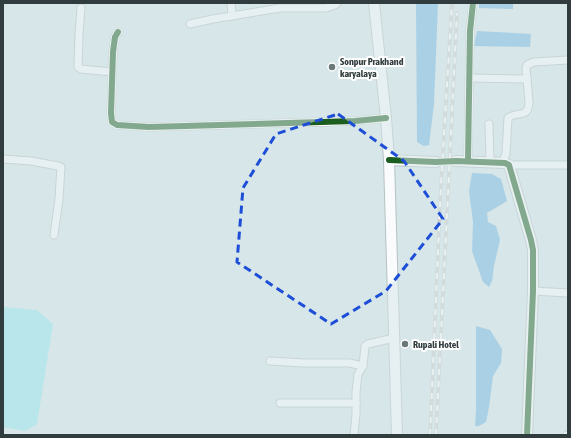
<svg xmlns="http://www.w3.org/2000/svg" width="571" height="438" viewBox="0 0 571 438" font-family="'Asap Condensed',sans-serif">
	<rect width="100%" height="100%" fill="#d7e6e8"/>
	<!-- green -->
	<polygon fill="#95e6ee" points="3,307 37,310 53,324 37,424 25,431 3,427"/>
	<!-- water -->
	<g fill="#72b6e3">
		<polygon points="416,3 438,3 434,104 429,145 424,146 417,142"/>
		<polygon points="479,3 513,3 513,9 479,8"/>
		<polygon points="477,31 531,34 530,47 474,46"/>
		<polygon points="472,173 492,174 501,179 507,201 487,213 488,222 496,226 500,240 494,266 492,281 489,287 483,282 472,251 473,222 469,191"/>
		<polygon points="476,326 490,330 502,349 501,363 493,376 489,407 486,422 479,426 475,426 476,410"/>
	</g>
	<g fill="none" stroke-linecap="round" stroke-linejoin="round">
		<!-- secondary-tunnel -->
		<polyline stroke="#b6c4c6" stroke-width="10" stroke-dasharray="10 5" stroke-linecap="butt" points="436,162 456,161"/>
		<!-- street casing -->
		<g stroke="#b6c2c4" stroke-width="9">
			<g id="street">
				<polyline points="231,3 232,16"/>
				<polyline points="81,8 79,35 78,67 81,69 112,72"/>
				<polyline points="190,24 213,19 280,8 326,8 335,5 337,3"/>
				<polyline points="118,32 115,37 113,52 111,113 112,122 117,125 149,127 355,121 386,118"/>
				<polyline points="469,78 527,79"/>
				<polyline points="489,124 490,162"/>
				<polyline points="3,159 31,161 58,166 61,167 59,199 54,235"/>
				<polyline points="468,161 470,31 473,3"/>
				<path d="M502 163 506 154 508 118C518 110 528 120 529 102L526 68 527 65 534 62 568 60"/>
				<polyline points="509,165 568,165"/>
				<polyline points="533,291 568,293"/>
				<polyline points="270,361 304,363 349,363 363,366"/>
				<polyline points="280,403 356,403"/>
				<polyline points="354,435 356,414 356,392 358,374 363,366 365,346 368,344 394,338"/>
				<polyline points="567,435 568,435"/>
			</g>
		</g>
		<!-- secondary casing -->
		<g stroke="#b6c2c4" stroke-width="12">
			<g id="secondary">
				<polyline points="374,3 386,118 389,160 397,435"/>
				<polyline points="389,160 436,162"/>
				<polyline points="456,161 505,163 509,165 531,240 533,250 533,291 527,435"/>
			</g>
		</g>
		<!-- street -->
		<use href="#street" stroke="#f9fbfc" stroke-width="7"/>
		<!-- secondary -->
		<use href="#secondary" stroke="#f9fbfc" stroke-width="10"/>
		<!-- rail casing -->
		<g stroke="#cacece" stroke-width="3.5">
			<g id="rail">
				<polyline points="430,435 441,184 452,3"/>
				<polyline points="436,435 457,13"/>
			</g>
		</g>
		<!-- rail -->
		<use href="#rail" stroke="#fff" stroke-width="2" stroke-dasharray="6" stroke-linecap="butt"/>
		<!-- cycleway casing -->
		<g stroke="#fff" stroke-width="8">
			<g id="cycleway">
				<polyline points="118,32 115,37 113,52 111,113 112,122 117,125 149,127 355,121 386,118"/>
				<polyline points="389,160 436,162 456,161 505,163 509,165 531,240 533,250 533,291 527,435"/>
				<polyline points="468,161 470,31 473,3"/>
			</g>
		</g>
		<!-- cycleway -->
		<use href="#cycleway" stroke="#1b5e20" stroke-width="6"/>
	</g>
	<!-- marked area -->
	<path d="M0 0H571V438H0ZM338 114 404 161 443 219 386 291 331 324 237 262 243 188 276 134Z" fill="#d7e6e8" fill-opacity=".55" fill-rule="evenodd"/>
	<path fill="none" stroke="#1d4ed8" stroke-width="3" stroke-dasharray="8 5" stroke-linejoin="round" d="M338 114 404 161 443 219 386 291 331 324 237 262 243 188 276 134Z"/>
	<!-- markers -->
	<g fill="#6a7879" stroke="#fff" stroke-width="1.5">
		<circle cx="332" cy="67" r="4"/>
		<circle cx="405" cy="344" r="4"/>
	</g>
	<g text-anchor="middle" dominant-baseline="central" stroke-width="4" stroke-linejoin="round" paint-order="stroke">
		<!-- poi labels -->
		<g font-size="10" font-weight="bold" fill="#303c3d" stroke="#fff" text-anchor="start">
			<text x="340" y="61">Sonpur Prakhand<tspan x="340" dy="12">karyalaya</tspan></text>
			<text x="413" y="344">Rupali Hotel</text>
		</g>
	</g>
	<!-- border -->
	<rect width="571" height="438" fill="none" stroke="#303c3d" stroke-width="8"/>
</svg>
